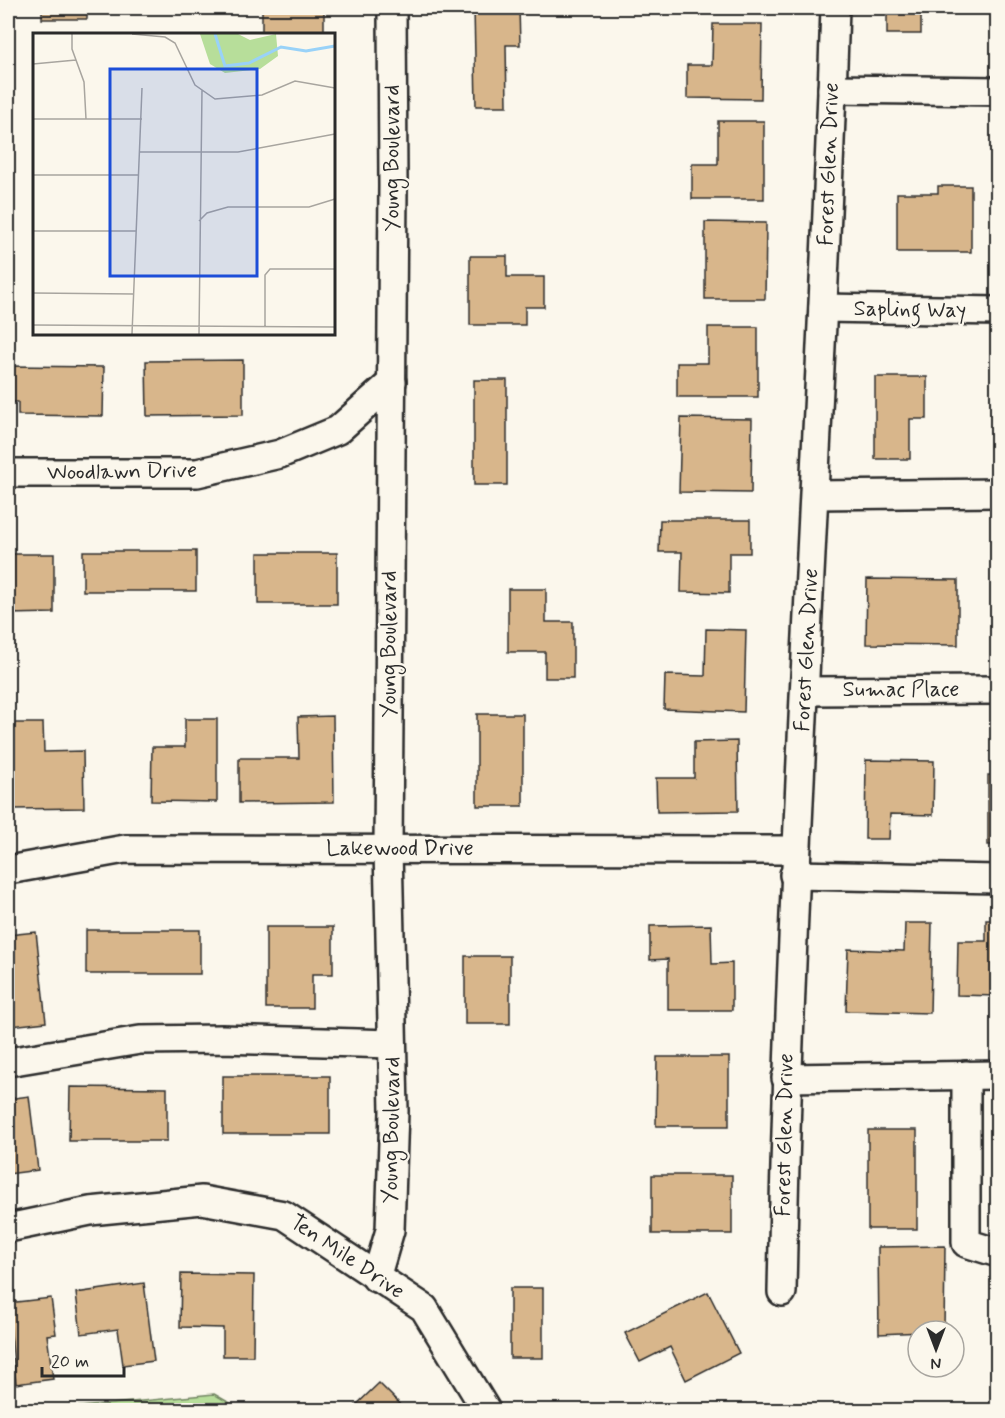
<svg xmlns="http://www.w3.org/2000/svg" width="1005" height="1418" viewBox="0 0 1005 1418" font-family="Mynerve,sans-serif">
	<rect width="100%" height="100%" fill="#fbf7ec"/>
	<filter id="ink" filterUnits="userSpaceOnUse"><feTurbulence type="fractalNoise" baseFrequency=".0167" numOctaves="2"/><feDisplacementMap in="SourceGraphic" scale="12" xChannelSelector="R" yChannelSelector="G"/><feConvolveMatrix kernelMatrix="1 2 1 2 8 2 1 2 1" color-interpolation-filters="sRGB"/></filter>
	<g filter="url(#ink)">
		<!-- green -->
		<polygon fill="#b7de9a" stroke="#718462" stroke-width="1.5" points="214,1394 242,1410 49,1410"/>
		<!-- building -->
		<g fill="#d8b68b" stroke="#2b2b2b" stroke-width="1.5">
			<rect x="42" y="8" width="45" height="11"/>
			<rect x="262" y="8" width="62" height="26"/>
			<polygon points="474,8 519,8 520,45 506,45 507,106 476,106"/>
			<polygon points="887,8 964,8 964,10 921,10 921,34 887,34"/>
			<polygon points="713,24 762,24 761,99 687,98 687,65 712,65"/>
			<polygon points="718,121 764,121 764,199 692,199 692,164 718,164"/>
			<polygon points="938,186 971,186 971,252 897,252 897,193 938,193"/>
			<polygon points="705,222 766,223 765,299 705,299"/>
			<polygon points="470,256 507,256 507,277 544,277 544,307 525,307 525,325 470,325"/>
			<polygon points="708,327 758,327 758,397 677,397 677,363 708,363"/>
			<polygon points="243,360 243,415 147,416 146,361"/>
			<polygon points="8,366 104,367 103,416 18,415 18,402 8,402"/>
			<polygon points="875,377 927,377 927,419 910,419 910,459 875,459"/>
			<rect x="474" y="380" width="33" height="105"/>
			<polygon points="681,418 752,419 751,493 679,492"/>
			<polygon points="660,520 750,520 750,553 729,553 729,593 681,592 682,552 659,552"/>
			<rect x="83" y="551" width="113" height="40"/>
			<rect x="258" y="553" width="79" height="51"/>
			<polygon points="8,554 54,554 54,613 8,614"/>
			<rect x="993" y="570" width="5" height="70"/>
			<polygon points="867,579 958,580 958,645 866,644"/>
			<polygon points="508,589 546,589 546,622 573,622 573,678 545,678 545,652 508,652"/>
			<polygon points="706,629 746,630 744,712 664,709 665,675 705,676"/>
			<rect x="477" y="714" width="46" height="92"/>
			<polygon points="333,716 334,802 239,803 239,758 299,758 298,717"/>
			<polygon points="185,719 217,719 217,802 151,801 152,747 185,747"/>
			<polygon points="11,723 43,723 44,752 83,751 84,808 13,809"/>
			<polygon points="737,741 738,811 657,812 656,778 694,778 694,742"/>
			<polygon points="866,760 934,761 933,815 890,814 889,839 865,839"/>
			<rect x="988" y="775" width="10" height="70"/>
			<polygon points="986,920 998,920 998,996 957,995 958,941 986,941"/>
			<polygon points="905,923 932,923 930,1013 846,1011 848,949 904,951"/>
			<polygon points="711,925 712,964 732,963 732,1010 668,1010 668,959 650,960 650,926"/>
			<polygon points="266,927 333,927 333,974 312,974 312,1008 266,1008"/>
			<rect x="86" y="930" width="114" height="44"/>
			<polygon points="36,932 46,1022 11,1026 8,997 8,935"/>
			<rect x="465" y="956" width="45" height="68"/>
			<polygon points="657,1057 729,1057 729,1126 656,1126"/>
			<rect x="223" y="1076" width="107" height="58"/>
			<polygon points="70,1087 167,1088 167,1141 69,1141"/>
			<polygon points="29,1096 38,1170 8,1174 8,1099"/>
			<rect x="868" y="1130" width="49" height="99"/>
			<rect x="652" y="1175" width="80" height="59"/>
			<polygon points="945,1246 944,1331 879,1334 878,1247"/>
			<polygon points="181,1274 254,1275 253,1356 223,1356 223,1328 180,1327"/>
			<polygon points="144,1283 154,1361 123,1365 118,1329 81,1334 76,1293"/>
			<rect x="510" y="1288" width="33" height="70"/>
			<polygon points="708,1292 739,1353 686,1380 670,1347 640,1362 625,1333"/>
			<polygon points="51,1298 56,1334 47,1335 53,1379 16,1384 8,1303"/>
			<polygon points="379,1383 406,1410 351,1410"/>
		</g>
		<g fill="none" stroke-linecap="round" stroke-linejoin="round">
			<!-- minor casing -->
			<g stroke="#2b2b2b" stroke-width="32">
				<g id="minor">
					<polyline points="832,89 998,91"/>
					<polyline points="823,308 998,311"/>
					<polyline points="8,473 197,473 280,454 338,430 392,382"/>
					<polyline points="815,495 998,493"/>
					<polyline points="805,691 998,690"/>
					<polyline points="8,870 125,849 795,850"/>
					<polyline points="794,875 998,879"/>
					<polyline points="8,1062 140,1040 222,1039 392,1044"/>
					<polyline points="966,1075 966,1243 998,1253"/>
					<polyline points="786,1078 998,1075"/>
					<polyline points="8,1228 90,1211 202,1200 284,1215 424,1308 486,1410"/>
					<polyline points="376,1278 390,1230 394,1111 388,849 393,186 392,8"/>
					<path d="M782 1292C790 864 821 436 835 8"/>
				</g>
			</g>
			<!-- minor -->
			<use href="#minor" stroke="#fbf7ec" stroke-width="27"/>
		</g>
	</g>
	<g text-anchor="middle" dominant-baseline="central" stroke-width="4.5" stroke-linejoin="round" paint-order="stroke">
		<!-- street labels -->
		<g font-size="22" fill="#2b2b2b" stroke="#fbf7ec">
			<text transform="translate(393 158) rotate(-90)">Young Boulevard</text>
			<text transform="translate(829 164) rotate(-88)">Forest Glen Drive</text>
			<text transform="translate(910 310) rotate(1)">Sapling Way</text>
			<text transform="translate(122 472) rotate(-1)">Woodlawn Drive</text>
			<text transform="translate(390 644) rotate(-90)">Young Boulevard</text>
			<text transform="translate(807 650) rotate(-87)">Forest Glen Drive</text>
			<text x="901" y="690">Sumac Place</text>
			<text x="400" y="849">Lakewood Drive</text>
			<text transform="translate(392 1130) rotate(-89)">Young Boulevard</text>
			<text transform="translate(785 1135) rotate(-89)">Forest Glen Drive</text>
			<text transform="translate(347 1257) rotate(34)">Ten Mile Drive</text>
		</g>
	</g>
	<!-- overview -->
	<g transform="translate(33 33)">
		<rect width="302" height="302" fill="#fbf7ec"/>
		<path d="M167 1H205L217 7 243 1 245 23 227 36 192 40 177 31Z" fill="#b7de9a"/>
		<path fill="none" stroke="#99d2f8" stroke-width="3" d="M182 1 192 33 216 30 248 14 273 18 302 13"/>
		<path fill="none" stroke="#a8a59f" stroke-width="1.5" d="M39 1V16L51 49 53 86M99 1 132 4 142 10 162 52 182 66 229 62 262 48 302 55M0 31 43 27M0 86H109M107 119H205L302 101M0 142H106M166 188 174 180 195 174H276L302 166M0 198H103M0 260 101 261M0 292 302 294M232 294V242L237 236H302M99 301 109 55M166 301 169 57"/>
		<path fill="#1d4ed8" fill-opacity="0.15" stroke="#1d4ed8" stroke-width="3" d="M77 36H224V243H77Z"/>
		<rect width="302" height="302" fill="none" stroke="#2b2b2b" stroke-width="3"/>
	</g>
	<!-- margin -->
	<rect width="1005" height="1418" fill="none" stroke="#fbf7ec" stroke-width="30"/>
	<rect x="15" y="15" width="975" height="1388" fill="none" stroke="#2b2b2b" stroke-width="2" filter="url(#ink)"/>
	<!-- north arrow -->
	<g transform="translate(936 1349) rotate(180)"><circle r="28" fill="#fbf7ec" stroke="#a8a59f" stroke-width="1.5"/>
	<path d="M0-4.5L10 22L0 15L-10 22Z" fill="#2b2b2b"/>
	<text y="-9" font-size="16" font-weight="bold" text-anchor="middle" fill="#2b2b2b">N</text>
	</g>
	<!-- scale -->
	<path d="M42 1367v9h82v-9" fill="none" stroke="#2b2b2b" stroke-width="3"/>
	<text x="51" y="1367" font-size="18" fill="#2b2b2b" stroke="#fbf7ec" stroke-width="4.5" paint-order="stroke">20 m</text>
</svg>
